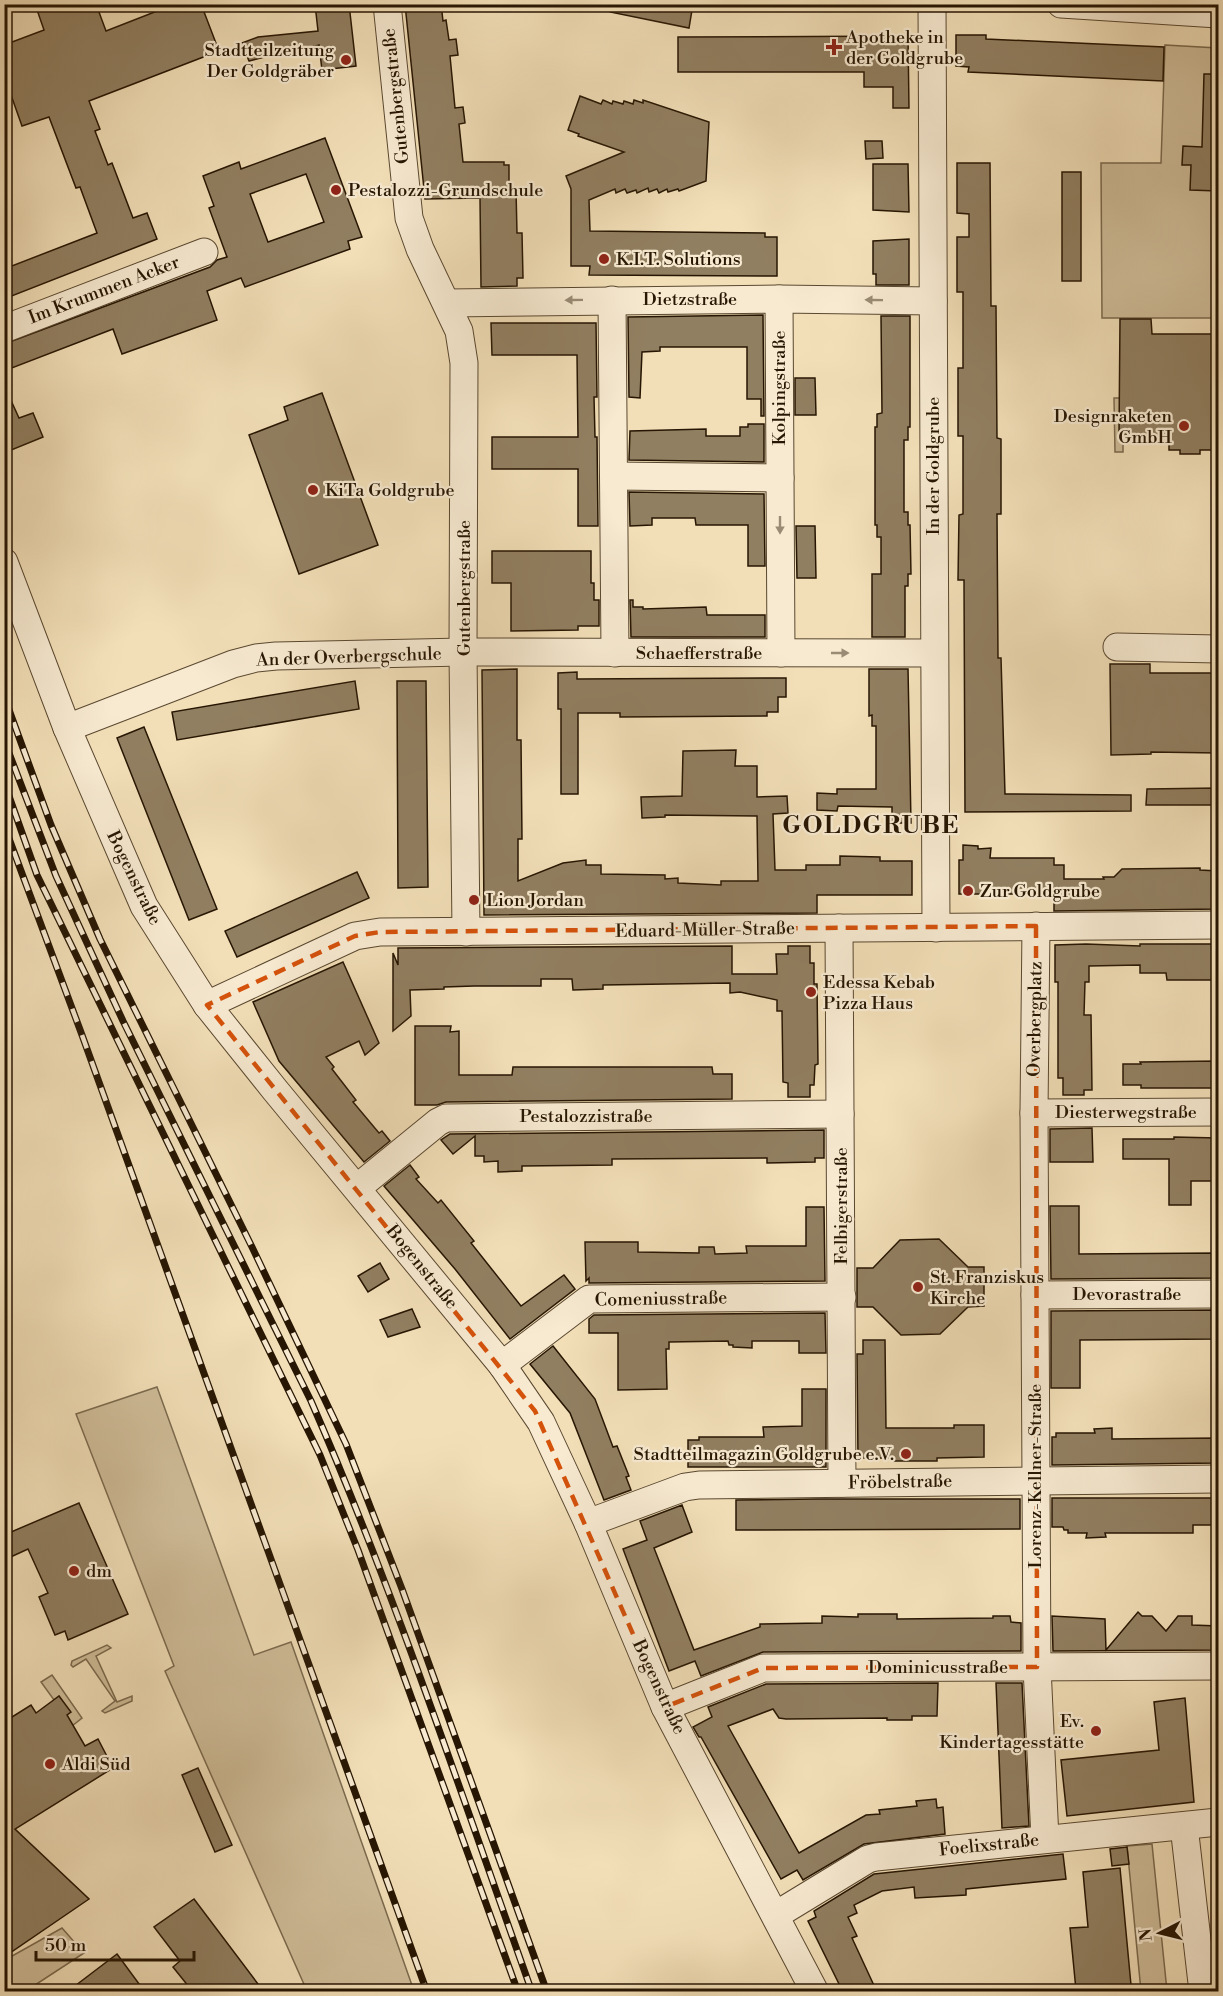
<svg xmlns="http://www.w3.org/2000/svg" width="1223" height="1996" viewBox="0 0 1223 1996" font-family="'Libre Bodoni',serif">
	<rect width="100%" height="100%" fill="#f2dfb8"/>
	<filter id="stains"><feTurbulence type="fractalNoise" baseFrequency=".00333" numOctaves="4"/><feColorMatrix values="0 0 0 0 .2 0 0 0 0 .09 0 0 0 0 .02 0 0 0 .5 -.17"/></filter>
	<radialGradient id="worn" r=".72"><stop offset=".6" stop-color="#630" stop-opacity="0"/><stop offset="1" stop-color="#630" stop-opacity=".3"/></radialGradient>
	<!-- green -->
	<g fill="#cfbd99" stroke="#7b6a4e" stroke-width="1.5">
		<polygon points="1165,45 1218,48 1218,318 1102,318 1101,163 1161,163"/>
		<polygon points="1114,398 1120,398 1120,435 1147,436 1148,438 1123,438 1123,452 1115,452"/>
		<polygon points="157,1387 254,1655 291,1642 414,1991 307,1991 165,1671 174,1666 76,1414"/>
		<polygon points="107,1645 111,1648 96,1656 117,1702 132,1696 132,1701 105,1713 102,1711 115,1701 86,1659 73,1667 71,1665 72,1661"/>
		<polygon points="52,1675 82,1718 72,1726 65,1716 70,1712 59,1696 54,1700 41,1682"/>
		<polygon points="1152,1844 1167,1991 1141,1991 1127,1846"/>
		<polygon points="62,1928 84,1953 26,1991 5,1991 5,1960"/>
	</g>
	<!-- building -->
	<g fill="#917f61" stroke="#271603" stroke-width="1.5" fill-rule="evenodd">
		<polygon points="35,4 96,4 106,31 175,4 201,4 219,51 89,101 100,129 95,131 108,165 112,163 133,218 147,213 157,239 4,299 4,269 97,233 80,187 76,188 49,117 22,126 11,95 4,98 4,45 44,30"/>
		<polygon points="315,4 349,4 356,66 322,70 319,45 293,53 293,51 285,53 284,52 249,61 242,43 258,37 318,31"/>
		<polygon points="405,4 441,4 443,21 446,20 449,40 456,39 458,55 450,56 455,108 463,107 465,123 459,124 463,162 504,162 504,165 509,165 509,190 516,190 517,233 522,233 523,278 517,278 517,286 481,287 480,198 425,199"/>
		<polygon points="610,4 693,4 689,28 610,12"/>
		<polygon points="956,35 986,35 986,39 1164,47 1163,81 968,72 969,67 956,66"/>
		<polygon points="908,36 909,108 893,108 893,87 864,87 864,72 678,72 678,37"/>
		<polygon points="1204,74 1218,74 1218,191 1190,190 1191,165 1182,165 1183,146 1202,147"/>
		<polygon points="580,96 601,104 603,100 612,104 613,101 623,104 624,101 633,104 634,100 643,103 643,100 709,122 706,181 679,191 678,189 668,192 667,189 659,193 657,189 649,192 648,188 637,193 636,190 627,193 625,189 616,193 615,189 589,200 590,231 765,233 765,237 777,237 777,276 589,275 590,266 571,266 571,189 566,176 624,152 578,136 579,134 568,130"/>
		<path d="M325 138 362 237 348 241 350 249 245 287 241 278 207 291 217 320 122 354 113 329 4 371V344L210 267 217 260 227 257 209 208 214 206 203 176 239 162 241 169ZM306 174 324 222 268 242 250 194Z"/>
		<polygon points="865,141 882,141 883,158 866,159"/>
		<polygon points="957,163 990,163 991,306 996,306 997,438 1001,439 1001,514 997,514 998,658 1001,658 1005,794 1131,795 1131,811 965,812 964,580 958,580 959,515 963,514 963,436 958,436 958,368 963,368 963,292 957,292 957,237 969,237 969,214 957,213"/>
		<polygon points="873,164 908,164 909,212 873,210"/>
		<rect x="1062" y="172" width="19" height="109"/>
		<polygon points="909,239 909,285 876,285 876,274 873,274 873,241"/>
		<polygon points="763,315 764,416 761,416 761,399 747,399 747,347 660,347 660,351 642,352 640,398 629,397 628,317"/>
		<polygon points="881,316 910,316 910,427 908,427 908,440 904,440 904,512 908,512 908,525 910,525 911,574 908,574 908,586 905,586 905,637 872,637 872,574 881,574 881,537 877,537 877,525 875,525 875,427 877,427 877,414 882,413"/>
		<polygon points="1120,319 1151,319 1152,334 1218,334 1218,450 1200,450 1200,454 1180,454 1180,450 1169,450 1169,436 1119,435"/>
		<polygon points="491,323 596,323 597,397 594,397 595,437 597,437 598,526 578,526 578,469 492,469 492,437 578,437 577,355 492,355"/>
		<polygon points="795,378 815,378 816,415 795,415"/>
		<polygon points="4,385 19,418 33,413 43,437 4,453"/>
		<polygon points="322,393 378,545 299,574 249,435 288,420 284,407"/>
		<polygon points="748,424 764,424 764,462 629,460 630,431 706,429 706,436 740,436 740,427 748,427"/>
		<polygon points="629,492 764,494 765,566 748,566 748,525 696,525 695,518 652,518 652,525 630,526"/>
		<polygon points="796,526 815,526 816,578 797,578"/>
		<polygon points="492,551 591,551 591,583 594,583 594,600 599,600 599,626 578,626 578,630 511,631 511,583 492,583"/>
		<polygon points="630,600 633,600 633,607 643,607 643,609 706,607 707,615 765,615 765,637 631,637"/>
		<polygon points="1110,664 1150,664 1150,673 1218,673 1218,753 1151,752 1151,754 1111,755"/>
		<polygon points="517,669 517,740 521,740 522,839 518,839 518,881 563,863 586,860 586,865 601,865 601,874 665,875 665,879 678,878 678,883 721,885 721,881 758,881 757,816 665,815 665,817 642,818 641,797 682,796 683,751 736,750 735,766 757,766 757,797 787,796 788,813 773,814 775,870 806,870 806,865 840,865 840,856 880,857 880,861 912,861 912,895 817,895 817,913 484,915 482,670"/>
		<polygon points="869,669 908,669 911,823 892,823 892,807 838,806 837,811 817,810 817,793 837,794 837,789 876,789 876,726 872,726 872,715 869,716"/>
		<polygon points="577,672 577,679 786,678 786,697 778,697 778,712 767,712 767,716 620,717 620,713 578,713 578,794 561,794 561,709 558,709 558,673"/>
		<polygon points="355,681 359,709 177,740 172,712"/>
		<polygon points="397,681 426,681 428,887 398,888"/>
		<polygon points="144,727 217,909 189,920 117,738"/>
		<polygon points="1218,788 1218,805 1146,805 1147,789"/>
		<polygon points="963,845 978,846 978,849 991,848 990,858 1054,858 1054,865 1064,865 1064,879 1104,879 1103,877 1114,877 1122,869 1200,868 1200,870 1218,871 1218,909 1054,911 1054,894 959,894 959,860 963,860"/>
		<polygon points="357,872 369,898 237,957 225,931"/>
		<polygon points="1086,944 1140,946 1140,944 1218,944 1218,980 1167,980 1166,973 1140,973 1140,965 1089,966 1089,982 1085,982 1084,1015 1091,1015 1092,1090 1084,1090 1084,1095 1063,1095 1063,1078 1058,1078 1058,982 1055,982 1055,945"/>
		<polygon points="732,946 732,974 777,974 776,954 788,954 788,946 810,946 810,963 814,963 814,984 817,984 818,1064 815,1065 814,1085 810,1085 810,1097 788,1097 788,1083 783,1082 782,1011 777,1011 777,1000 740,992 730,993 730,983 603,985 603,989 573,990 572,979 541,979 541,986 474,986 444,987 444,989 410,990 411,1016 393,1031 393,953 398,965 398,948"/>
		<polygon points="343,962 379,1043 365,1055 359,1041 326,1057 334,1067 332,1069 356,1100 353,1102 379,1133 382,1131 390,1141 364,1162 279,1061 253,1002"/>
		<polygon points="415,1026 451,1026 450,1032 459,1031 459,1075 512,1075 513,1067 712,1067 713,1074 732,1074 732,1099 446,1102 437,1105 415,1105"/>
		<polygon points="1218,1061 1218,1088 1141,1088 1141,1085 1123,1085 1123,1064 1141,1064 1140,1062"/>
		<polygon points="1092,1128 1093,1162 1050,1162 1050,1129"/>
		<polygon points="824,1130 824,1158 815,1158 815,1162 767,1163 767,1158 612,1159 612,1165 522,1166 522,1171 498,1172 498,1161 484,1162 484,1156 475,1156 475,1136 453,1154 441,1140 450,1134"/>
		<polygon points="1174,1137 1218,1138 1218,1181 1191,1181 1191,1205 1169,1205 1169,1159 1123,1159 1123,1139 1174,1139"/>
		<polygon points="410,1165 419,1177 416,1179 438,1203 441,1200 474,1241 471,1243 521,1306 564,1275 575,1289 510,1339 455,1269 384,1186"/>
		<polygon points="1050,1206 1079,1206 1079,1254 1218,1253 1218,1278 1051,1279"/>
		<polygon points="806,1207 824,1207 825,1281 589,1283 589,1278 586,1281 585,1242 638,1242 638,1252 699,1253 699,1247 714,1247 715,1254 747,1253 746,1246 806,1246"/>
		<polygon points="939,1239 968,1267 984,1267 984,1306 968,1307 940,1334 901,1335 873,1307 857,1307 857,1268 873,1268 900,1240"/>
		<polygon points="380,1263 389,1279 368,1292 358,1276"/>
		<polygon points="412,1309 420,1327 388,1337 380,1320"/>
		<polygon points="1218,1310 1218,1339 1080,1340 1080,1388 1051,1388 1051,1311"/>
		<polygon points="825,1313 826,1353 799,1353 799,1341 752,1341 752,1348 733,1347 733,1345 729,1345 728,1341 669,1342 669,1349 666,1349 667,1389 618,1390 618,1333 589,1333 589,1319 594,1315"/>
		<polygon points="863,1340 885,1340 886,1428 954,1428 954,1425 984,1425 984,1457 937,1458 937,1461 893,1461 893,1458 858,1458 857,1354 863,1354"/>
		<polygon points="553,1346 595,1399 613,1447 617,1446 629,1476 626,1477 631,1490 604,1500 570,1413 530,1364"/>
		<polygon points="802,1389 826,1389 826,1467 688,1467 688,1440 699,1440 699,1437 764,1437 763,1427 802,1426"/>
		<polygon points="1112,1428 1112,1439 1218,1438 1218,1463 1052,1465 1052,1437 1056,1437 1056,1433 1095,1433 1094,1429"/>
		<polygon points="1052,1498 1218,1498 1218,1525 1193,1525 1193,1533 1105,1533 1106,1537 1086,1538 1087,1533 1068,1533 1068,1530 1064,1530 1063,1527 1052,1527"/>
		<polygon points="817,1499 1020,1499 1020,1529 736,1530 736,1500"/>
		<polygon points="79,1503 128,1614 68,1640 65,1631 55,1635 39,1597 48,1593 28,1549 4,1560 4,1535"/>
		<polygon points="682,1505 692,1532 654,1548 694,1650 760,1627 760,1624 822,1623 822,1616 858,1617 858,1614 897,1614 897,1619 993,1618 993,1616 1010,1616 1011,1622 1021,1623 1021,1651 763,1652 701,1676 695,1661 669,1671 623,1549 647,1540 640,1521"/>
		<polygon points="1138,1612 1142,1616 1152,1616 1166,1631 1178,1616 1192,1616 1192,1625 1218,1626 1218,1650 1053,1651 1052,1616 1105,1619 1106,1650"/>
		<polygon points="938,1683 937,1716 912,1716 912,1720 887,1720 887,1718 786,1719 779,1718 773,1709 728,1726 799,1853 866,1815 880,1814 879,1810 917,1806 916,1801 936,1799 937,1808 943,1807 945,1834 864,1844 803,1880 797,1870 781,1879 701,1737 699,1737 693,1727 712,1717 708,1707 766,1684"/>
		<polygon points="996,1683 1022,1683 1029,1826 1002,1828"/>
		<polygon points="59,1696 71,1712 67,1715 85,1746 98,1739 113,1768 15,1829 89,1899 4,1957 4,1722 31,1705 36,1713"/>
		<polygon points="1185,1698 1194,1802 1067,1816 1061,1760 1159,1750 1154,1702"/>
		<polygon points="198,1768 232,1845 215,1852 182,1775"/>
		<polygon points="1127,1847 1129,1864 1112,1866 1110,1849"/>
		<polygon points="1063,1854 1066,1879 966,1889 966,1895 915,1898 914,1887 882,1891 854,1905 857,1913 848,1917 857,1936 852,1938 877,1992 843,1992 808,1921 816,1917 814,1911 874,1874"/>
		<polygon points="1120,1868 1131,1985 1076,1990 1070,1928 1088,1927 1083,1872"/>
		<polygon points="194,1899 264,1992 193,1992 173,1967 180,1961 154,1927"/>
		<polygon points="117,1954 145,1992 67,1992"/>
	</g>
	<g fill="none" stroke-linecap="round" stroke-linejoin="round">
		<!-- minor casing -->
		<g stroke="#5a4830" stroke-width="29">
			<g id="minor">
				<polyline points="387,4 409,218 420,249 459,331 464,363 463,652 466,932"/>
				<polyline points="932,4 936,928"/>
				<polyline points="1061,4 1218,14"/>
				<polyline points="779,299 781,653"/>
				<polyline points="612,300 615,653"/>
				<polyline points="447,303 779,299 933,301"/>
				<polyline points="4,329 204,252"/>
				<polyline points="614,476 780,478"/>
				<polyline points="4,562 67,728 144,906 207,1005 275,1090 502,1365 541,1422 588,1523 665,1707 815,1992"/>
				<polyline points="1117,647 1218,649"/>
				<polyline points="67,728 233,664 256,658 276,656 463,652 934,653"/>
				<polyline points="1036,926 1034,1113 1037,1667 1045,1839"/>
				<polyline points="839,928 842,1483"/>
				<polyline points="207,1005 355,936 380,932 1218,925"/>
				<polyline points="1034,1113 1218,1112"/>
				<polyline points="357,1188 438,1122 446,1118 840,1114"/>
				<polyline points="1035,1295 1218,1294"/>
				<polyline points="502,1365 589,1299 842,1297"/>
				<polyline points="588,1523 685,1487 699,1485 1218,1479"/>
				<polyline points="665,1707 763,1668 1218,1666"/>
				<polyline points="1184,1826 1203,1992"/>
				<polyline points="776,1915 868,1859 876,1857 1218,1822"/>
			</g>
		</g>
		<!-- minor -->
		<use href="#minor" stroke="#f7ead1" stroke-width="27"/>
		<!-- rail casing -->
		<g stroke="#271603" stroke-width="7">
			<g id="rail">
				<polyline points="4,696 51,825 100,939 252,1247 346,1444 402,1589 547,1992"/>
				<path d="M4 740 56 876 123 1021 311 1401C395 1593 461 1794 532 1992"/>
				<polyline points="4,782 37,875 320,1455 358,1550 518,1992"/>
				<polyline points="4,825 82,1035 427,1992"/>
			</g>
		</g>
		<!-- rail -->
		<use href="#rail" stroke="#f7ead1" stroke-width="4.5" stroke-dasharray="14" stroke-linecap="butt"/>
	</g>
	<!-- one-way arrows -->
	<defs><path id="oneway-solid" d="M-6-.8H1V-3.2L6.5 0L1 3.2V.8H-6Z" transform="scale(1.5)"/></defs>
	<g fill="#998b74">
		<use href="#oneway-solid" transform="translate(574 300) rotate(179)"/>
		<use href="#oneway-solid" transform="translate(874 300) rotate(-179)"/>
		<use href="#oneway-solid" transform="translate(780 525) rotate(90)"/>
		<use href="#oneway-solid" transform="translate(840 653)"/>
	</g>
	<!-- marked area -->
	<path fill="none" stroke="#d5520b" stroke-width="4.5" stroke-dasharray="12 8" stroke-linejoin="round" d="M1036 926 1037 1667 763 1668 665 1707 535 1411 207 1005 355 936 380 932Z"/>
	<!-- markers -->
	<g fill="#8f2418" stroke="#f7ead1" stroke-width="2">
		<path d="M831 38h6v6h6v6h-6v6h-6v-6h-6v-6h6z"/>
		<circle cx="346" cy="60" r="6"/>
		<circle cx="336" cy="190" r="6"/>
		<circle cx="604" cy="259" r="6"/>
		<circle cx="1184" cy="426" r="6"/>
		<circle cx="313" cy="490" r="6"/>
		<circle cx="968" cy="891" r="6"/>
		<circle cx="474" cy="900" r="6"/>
		<circle cx="811" cy="992" r="6"/>
		<circle cx="918" cy="1287" r="6"/>
		<circle cx="906" cy="1454" r="6"/>
		<circle cx="74" cy="1571" r="6"/>
		<circle cx="1096" cy="1731" r="6"/>
		<circle cx="50" cy="1764" r="6"/>
	</g>
	<g text-anchor="middle" dominant-baseline="central" stroke-width="4.5" stroke-linejoin="round" paint-order="stroke">
		<!-- poi labels -->
		<g font-size="18" fill="#271603" stroke="#f7ead1" text-anchor="start">
			<text x="846" y="37">Apotheke in<tspan x="846" dy="21">der Goldgrube</tspan></text>
			<text x="334" y="50" text-anchor="end">Stadtteilzeitung<tspan x="334" dy="21">Der Goldgräber</tspan></text>
			<text x="348" y="190">Pestalozzi-Grundschule</text>
			<text x="616" y="259">K.I.T. Solutions</text>
			<text x="1172" y="416" text-anchor="end">Designraketen<tspan x="1172" dy="21">GmbH</tspan></text>
			<text x="325" y="490">KiTa Goldgrube</text>
			<text x="980" y="891">Zur Goldgrube</text>
			<text x="486" y="900">Lion Jordan</text>
			<text x="823" y="982">Edessa Kebab<tspan x="823" dy="21">Pizza Haus</tspan></text>
			<text x="930" y="1277">St. Franziskus<tspan x="930" dy="21">Kirche</tspan></text>
			<text x="894" y="1454" text-anchor="end">Stadtteilmagazin Goldgrube e.V.</text>
			<text x="86" y="1571">dm</text>
			<text x="1084" y="1721" text-anchor="end">Ev.<tspan x="1084" dy="21">Kindertagesstätte</tspan></text>
			<text x="62" y="1764">Aldi Süd</text>
		</g>
		<!-- street labels -->
		<g font-size="18" fill="#271603" stroke="#f7ead1">
			<text transform="translate(396 96) rotate(-96)">Gutenbergstraße</text>
			<text transform="translate(104 290) rotate(-21)">Im Krummen Acker</text>
			<text x="690" y="299">Dietzstraße</text>
			<text transform="translate(779 388) rotate(-90)">Kolpingstraße</text>
			<text transform="translate(933 466) rotate(-90)">In der Goldgrube</text>
			<text transform="translate(464 588) rotate(-90)">Gutenbergstraße</text>
			<text x="699" y="653">Schaefferstraße</text>
			<text transform="translate(349 657) rotate(-2)">An der Overbergschule</text>
			<text transform="translate(134 878) rotate(64)">Bogenstraße</text>
			<text transform="translate(705 930) rotate(-1)">Eduard-Müller-Straße</text>
			<text transform="translate(1035 1019) rotate(-89)">Overbergplatz</text>
			<text x="1126" y="1112">Diesterwegstraße</text>
			<text x="586" y="1116">Pestalozzistraße</text>
			<text transform="translate(841 1206) rotate(-90)">Felbigerstraße</text>
			<text transform="translate(422 1267) rotate(51)">Bogenstraße</text>
			<text x="1127" y="1294">Devorastraße</text>
			<text transform="translate(661 1299) rotate(-1)">Comeniusstraße</text>
			<text transform="translate(1035 1476) rotate(-90)">Lorenz-Kellner-Straße</text>
			<text transform="translate(900 1482) rotate(-1)">Fröbelstraße</text>
			<text x="938" y="1667">Dominicusstraße</text>
			<text transform="translate(659 1687) rotate(65)">Bogenstraße</text>
			<text transform="translate(989 1845) rotate(-6)">Foelixstraße</text>
		</g>
		<!-- district labels -->
		<g font-size="24" font-weight="bold" letter-spacing="1.5" fill="#271603" stroke="#f7ead1">
			<text x="871" y="826">GOLDGRUBE</text>
		</g>
	</g>
	<!-- margin -->
	<rect width="1223" height="1996" fill="none" stroke="#f2dfb8" stroke-width="24"/>
	<rect x="6" y="6" width="1211" height="1984" fill="none" stroke="#271603" stroke-width="3"/>
	<rect x="12" y="12" width="1199" height="1972" fill="none" stroke="#271603" stroke-width="1.5"/>
	<!-- north arrow -->
	<g transform="translate(1160 1933) rotate(263)" stroke="#f7ead1" stroke-width="4.5" paint-order="stroke">
	<path d="M0-4.5L10 22L0 15L-10 22Z" fill="#271603"/>
	<text y="-9" font-size="16" font-weight="bold" text-anchor="middle" fill="#271603">N</text>
	</g>
	<!-- scale -->
	<path d="M36 1951v9h158v-9" fill="none" stroke="#271603" stroke-width="3"/>
	<text x="45" y="1951" font-size="18" fill="#271603" stroke="#f7ead1" stroke-width="4.5" paint-order="stroke">50 m</text>
	<rect width="100%" height="100%" filter="url(#stains)"/>
	<rect width="100%" height="100%" fill="url(#worn)"/>
</svg>
